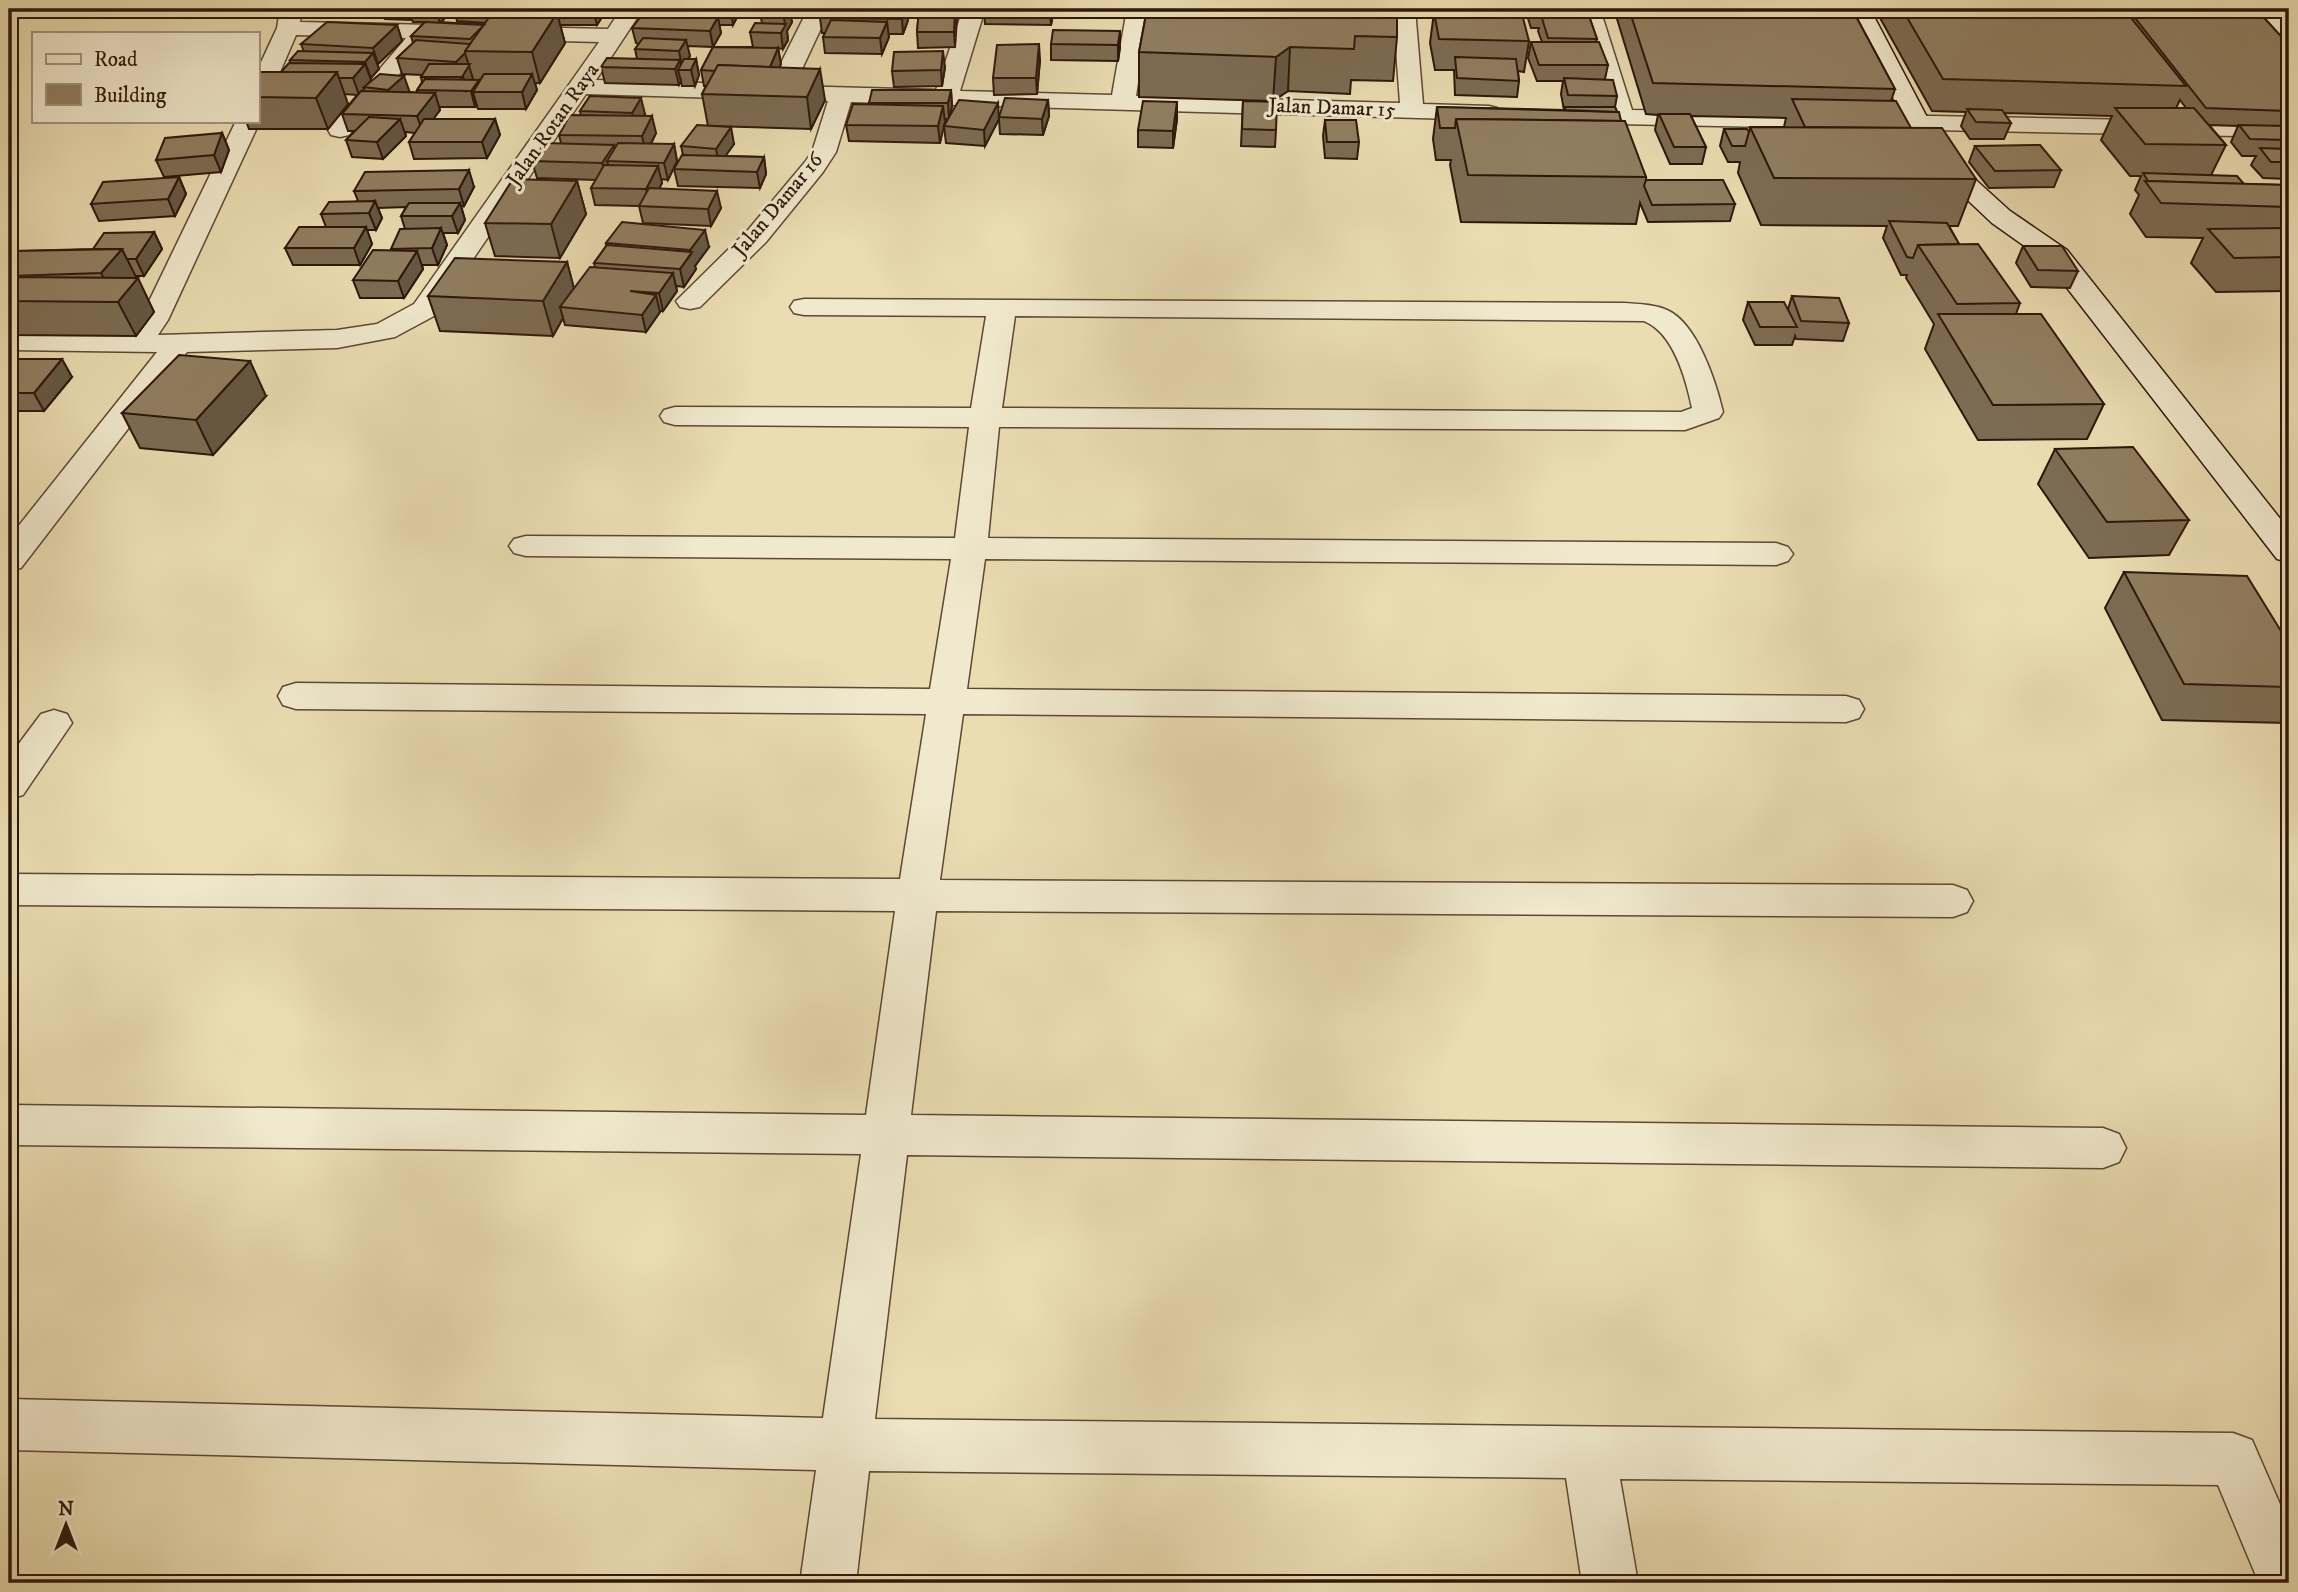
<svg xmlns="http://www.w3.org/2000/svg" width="2298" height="1592" viewBox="0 0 2298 1592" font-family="'IM FELL DW Pica',serif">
	<rect width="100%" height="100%" fill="#eaddb2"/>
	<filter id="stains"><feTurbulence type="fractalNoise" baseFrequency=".00286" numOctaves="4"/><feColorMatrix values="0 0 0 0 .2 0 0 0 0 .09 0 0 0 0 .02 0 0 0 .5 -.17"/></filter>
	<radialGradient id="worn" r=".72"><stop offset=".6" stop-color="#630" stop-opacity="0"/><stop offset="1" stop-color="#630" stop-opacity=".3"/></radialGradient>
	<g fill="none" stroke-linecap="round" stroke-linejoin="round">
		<!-- street casing -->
		<g stroke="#5d4834" stroke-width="3">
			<g id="street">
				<polygon points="280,9 302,9 300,22 608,29 621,9 643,9 596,80 770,85 808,9 830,9 794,86 936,90 963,9 985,9 960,91 1112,95 1127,9 1149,9 1136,96 1400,103 1393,9 1415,9 1423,104 1489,106 1497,108 1501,113 1497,118 1489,120 851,102 836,152 823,172 766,242 700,307 690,309 680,307 676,301 748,230 805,162 812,152 828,101 586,94 434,316 395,337 337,348 187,352 21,568 9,571 9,538 157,352 9,350 9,332 129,334 140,320 236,121 257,121 257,117 260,121 168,320 158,335 337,330 377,324 414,304 599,42 429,38 349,135 340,137 331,135 328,130 406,38 296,35 269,98 265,103 257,105 257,71 277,28"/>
				<polygon points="1578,9 1600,9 1632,110 2289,123 2289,137 1567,123 1559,121 1555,116 1559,111 1607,110"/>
				<polygon points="2248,9 2271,9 2289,28 2289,48 2281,46"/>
				<path d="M804 299 1624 303C1638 304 1653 304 1667 310 1697 323 1716 382 1723 412L1719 418 1685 430 999 427 988 538 1776 543 1788 547 1793 554 1788 561 1776 565 985 559 967 689 1846 696 1859 700 1864 709 1859 718 1846 722 963 714 940 880 1953 885 1967 890 1973 901 1967 912 1953 917 936 911 911 1115 2103 1128 2119 1134 2126 1148 2119 1162 2103 1168 907 1155 875 1419 2233 1433 2252 1440 2289 1525V1583H2259L2218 1485 1620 1479 1638 1583H1582L1566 1478 869 1471 856 1583H800L816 1470 9 1450V1399L823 1418 861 1154 9 1145V1105L866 1115 895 911 9 905V874L900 879 926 714 296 709 283 705 278 696 283 687 296 683 930 689 951 559 526 556 514 553 509 546 514 539 526 536 955 538 969 427 675 425 664 422 660 416 664 410 675 407 971 408 986 316 804 315 794 313 790 307 794 301ZM1015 316 1644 321C1674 333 1686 379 1692 408L1681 412 1002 408Z"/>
				<polygon points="54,710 67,714 72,723 23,795 9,799 9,757 41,714"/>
			</g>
		</g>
		<!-- secondary casing -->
		<g stroke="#2e170a" stroke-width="3">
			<polygon id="secondary" points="1848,9 1870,9 1930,123 1957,163 2010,211 2067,250 2289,530 2289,562 2277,559 2047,262 1992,223 1939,173 1906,123"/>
		</g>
		<!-- street -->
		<use href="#street" fill="#f1e9cd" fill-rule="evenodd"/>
		<!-- secondary -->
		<use href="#secondary" fill="#f1e9cd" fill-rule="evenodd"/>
	</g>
	<!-- wall -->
	<g fill="#7c6c53" stroke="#2e170a" stroke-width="2" fill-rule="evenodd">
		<polygon points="293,9 345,9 339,15 295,14"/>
		<path d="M381 9H607L597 25H560L565 43 540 83H535L537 90 526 109H478L477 106 475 107H439L440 110 433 119H495L500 135 487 158 414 159 409 142 415 133 405 132 406 136 383 159 352 157 346 140 355 131H348L342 114 358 95 344 94 348 104 328 129H249L246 121H257V74L281 72 290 63V60L304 52 301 44 397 25 402 41 378 64H377L379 69 370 78 371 80 366 86 417 93V90L422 82 421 77 422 75 402 74 397 58 413 43 411 36 425 22H413L412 20 385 19ZM454 9 457 21 485 23 484 25 441 22Z"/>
		<polygon points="651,9 741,9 733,25 719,25 721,33 713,47 753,47 750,32 762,23 761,18 745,18 743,9 789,9 792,22 787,31 788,40 783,49 778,48 781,64 779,67 825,100 811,129 709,126 734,144 725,156 764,157 766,174 760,188 678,186 674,169 683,155 681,146 708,126 702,94 706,86 704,86 701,70 713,47 687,46 690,56 688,59 696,59 699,75 695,86 682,86 681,81 679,85 605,83 601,67 637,59 635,49 639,44 636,43 632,28 653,15"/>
		<polygon points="907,9 908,20 903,34 888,34 889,37 882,54 825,53 823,37 825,33 822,33 820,18"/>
		<polygon points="919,9 967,9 966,15 956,15 955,47 918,48 917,32"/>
		<polygon points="984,9 1054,9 1051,25 985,24"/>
		<polygon points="1147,9 1397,37 1393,81 1351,80 1350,94 1288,91 1273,101 1139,97 1139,52"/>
		<polygon points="1437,9 1508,9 1509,13 1529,41 1524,72 1518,71 1519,81 1517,97 1455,95 1454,70 1435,70 1430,43 1434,12 1448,12 1448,10 1437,10"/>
		<polygon points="1525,9 1588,9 1590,13 1589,16 1597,39 1596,42 1608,65 1605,79 1617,96 1615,107 1646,177 1646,180 1735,204 1730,221 1648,222 1640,203 1636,224 1461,222 1450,165 1451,160 1436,160 1433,139 1437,107 1564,110 1561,94 1563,81 1537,81 1528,58 1531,42 1542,42 1538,31 1539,28 1531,28"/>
		<polygon points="1614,9 1852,9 1895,89 1891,101 1911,128 1976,179 1958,226 1949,226 1959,244 2020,303 2016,314 2104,404 2087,439 1978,440 1925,349 1934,324 1906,278 1907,275 1901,275 1883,238 1887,226 1761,225 1738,173 1740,162 1728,162 1720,146 1724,129 1749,132 1750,127 1784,127 1786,118 1691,116 1706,147 1702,164 1670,164 1655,130 1658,115 1646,114"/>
		<path d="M1875 9H2256L2289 45V179L2263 178 2251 165 2256 156H2242L2231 142 2238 126 2209 125 2226 145 2211 175 2244 184 2289 185V291L2216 292 2191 263 2203 238 2146 237 2130 214 2139 195 2135 190 2141 176H2130L2101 140 2112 116 2004 113 2011 123 2004 139H1970L1961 126 1966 112 1932 111ZM2180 100 2186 108H2176Z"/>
		<polygon points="2276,9 2289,9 2289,23"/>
		<polygon points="1120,31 1120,47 1118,61 1051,60 1051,44"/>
		<polygon points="1040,60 1037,94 994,95 993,78"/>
		<polygon points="945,67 942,86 894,87 892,71"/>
		<polygon points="951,90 952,106 950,116 999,117 1048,100 1049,116 1043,135 1000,134 999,119 985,146 946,143 944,126 948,119 944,119 940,143 849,141 846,125 870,105 869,103"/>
		<polygon points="590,96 645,114 644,116 656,133 651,144 674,144 677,161 668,180 661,179 662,183 659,188 721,208 711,226 643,223 639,206 595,205 591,188 596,180 537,178 532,161 561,143 559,135 581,115 580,111"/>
		<polygon points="1243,101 1276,130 1275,147 1241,146"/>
		<polygon points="1177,119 1173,148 1138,147 1138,130"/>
		<polygon points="1325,120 1359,142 1357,159 1325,158 1323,136"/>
		<polygon points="222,133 229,150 221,172 164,177 156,160"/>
		<polygon points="1975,146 2061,170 2054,187 1989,188 1969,162"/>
		<polygon points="179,177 186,194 175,216 99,221 91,204"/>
		<polygon points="577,181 586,214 560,258 495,256 485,223"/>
		<polygon points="474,187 464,206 461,206 465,220 458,233 443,233 447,245 438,265 422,265 423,269 404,298 360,298 353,280 391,251 391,249 405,229 401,216 406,207 378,208 382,218 376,230 367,230 372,244 360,265 293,265 285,248 326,227 321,214 358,201 354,191"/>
		<polygon points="154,232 162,249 144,276 135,276 154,312 136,336 9,335 9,235 17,251 93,249"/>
		<polygon points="606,243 709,247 695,266 696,269 684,287 676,286 677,291 663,311 660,311 660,312 646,332 565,325 563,318 553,336 440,331 428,296 567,262 574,289 595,267 594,263 606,246"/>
		<polygon points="2023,246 2078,271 2070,288 2031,287 2016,263"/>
		<polygon points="1792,296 1849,323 1843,341 1796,339 1795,336 1792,345 1755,345 1743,320 1748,302 1788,309"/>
		<polygon points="9,359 72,377 44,411 9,411"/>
		<polygon points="266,396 213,455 140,448 122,413"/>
		<polygon points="2055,449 2189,520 2169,555 2089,558 2038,484"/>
		<polygon points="2124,572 2289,644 2289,723 2162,720 2105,608"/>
	</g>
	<!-- shaded-wall -->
	<g fill="#655844" stroke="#2e170a" stroke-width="2">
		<polygon points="223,9 264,9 225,12"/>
		<polygon points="337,9 345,9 339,15"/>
		<polygon points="435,9 454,9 440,23"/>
		<polygon points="493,9 507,9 508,12 497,24"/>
		<polygon points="593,9 607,9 597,25"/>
		<polygon points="731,9 741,9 733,25"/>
		<polygon points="788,9 789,9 792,22 787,31 788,40 783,49 781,33 785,25 784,17"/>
		<polygon points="905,9 907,9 908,20 903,34 902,19"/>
		<polygon points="955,9 957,19 955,47 954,32"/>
		<polygon points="1050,9 1054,9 1051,25"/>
		<polygon points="557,13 565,43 540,83 532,52"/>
		<polygon points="718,17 721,33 713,47 710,31"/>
		<polygon points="887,22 889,37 882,54 880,38"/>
		<polygon points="397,25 402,41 378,64 373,48"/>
		<polygon points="1120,31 1120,47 1118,61 1118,45"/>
		<polygon points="686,40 690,56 682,67 679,51"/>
		<polygon points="1039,44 1040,60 1037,94 1036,78"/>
		<polygon points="1290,47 1288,91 1273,101 1276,57"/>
		<polygon points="778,48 781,64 770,88 768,72"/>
		<polygon points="943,51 945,67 942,86 941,70"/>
		<polygon points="373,53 379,69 371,78 365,62"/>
		<polygon points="465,53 474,82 466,91 463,76 461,78 456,62"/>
		<polygon points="696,59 699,75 695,86 691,70"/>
		<polygon points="680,60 682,70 678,70 681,81 679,85 675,69"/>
		<polygon points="365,64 371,80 359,95 353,78"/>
		<polygon points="820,69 825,100 811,129 807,97"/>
		<polygon points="337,72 348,104 328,129 316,98"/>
		<polygon points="532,74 537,90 526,109 522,92"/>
		<polygon points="404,76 410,93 394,106 388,90"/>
		<polygon points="479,80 483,92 473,92 477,106 475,107 471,91"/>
		<polygon points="951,90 952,106 949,119 948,103"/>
		<polygon points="435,93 440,110 423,133 417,116"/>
		<polygon points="641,98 645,114 636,129 632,113"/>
		<polygon points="1048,100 1049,116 1043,135 1042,119"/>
		<polygon points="1177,102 1177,119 1173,148 1173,131"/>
		<polygon points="998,103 999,119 985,146 984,130"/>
		<polygon points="943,106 945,122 940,143 938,126"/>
		<polygon points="652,116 656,133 646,153 642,136"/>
		<polygon points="400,119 406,136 383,159 377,142"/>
		<polygon points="495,119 500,135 487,158 482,142"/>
		<polygon points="731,127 734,144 719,165 716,149"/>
		<polygon points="222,133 229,150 221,172 214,155"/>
		<polygon points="674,144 677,161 668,180 664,163"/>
		<polygon points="614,145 618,161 607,161 611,174 607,180 602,163"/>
		<polygon points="764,157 766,174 760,188 757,172"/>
		<polygon points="658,166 662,183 650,206 646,189"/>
		<polygon points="469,170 474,187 464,206 459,189"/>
		<polygon points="179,177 186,194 175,216 168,199"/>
		<polygon points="577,181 586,214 560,258 551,224"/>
		<polygon points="717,191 721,208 711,226 708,209"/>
		<polygon points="375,201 382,218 376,230 369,213"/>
		<polygon points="460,203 465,220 458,233 452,216"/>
		<polygon points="366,227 372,244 360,265 354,248"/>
		<polygon points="441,228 447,245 438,265 432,248"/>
		<polygon points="705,230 709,247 695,266 696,269 684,287 680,269 691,254 690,250"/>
		<polygon points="154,232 162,249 144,276 136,259"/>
		<polygon points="9,235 19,254 9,265"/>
		<polygon points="122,249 137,279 138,278 154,312 136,336 118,302 115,302 101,273"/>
		<polygon points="417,251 423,269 404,298 398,281"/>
		<polygon points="567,262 576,296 560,307 563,318 553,336 543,301"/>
		<polygon points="673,273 677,291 663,311 659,293"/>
		<polygon points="656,295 660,312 646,332 642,315"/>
		<polygon points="62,359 72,377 44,411 34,393"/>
		<polygon points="250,361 266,396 213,455 196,420"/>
		<polygon points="9,412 15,424 9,431"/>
	</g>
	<!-- building -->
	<g fill="#907e61" stroke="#2e170a" stroke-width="2">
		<polygon points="765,9 788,9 784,17 761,16"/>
		<polygon points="824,9 905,9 902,19 820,18"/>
		<polygon points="919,9 955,9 954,32 917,32"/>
		<polygon points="1147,9 1397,9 1397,37 1355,36 1354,49 1290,47 1276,57 1139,52"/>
		<polygon points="1451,9 1508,9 1509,13 1452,12"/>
		<polygon points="1532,9 1588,9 1590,13 1533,12"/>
		<polygon points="1629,9 1852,9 1895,89 1653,83"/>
		<polygon points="1902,9 2124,9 2186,86 1943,79"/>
		<polygon points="2128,9 2256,9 2289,45 2289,111 2206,108"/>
		<polygon points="493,12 557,13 532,52 465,51"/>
		<polygon points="1434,12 1522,14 1529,41 1439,39"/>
		<polygon points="642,15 718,17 710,31 632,28"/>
		<polygon points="1541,15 1589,16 1597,39 1548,38"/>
		<polygon points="831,20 887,22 880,38 823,37"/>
		<polygon points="327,22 397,25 373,48 301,44"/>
		<polygon points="425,22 484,25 470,39 411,36"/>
		<polygon points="755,23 786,24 781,33 750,32"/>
		<polygon points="1053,30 1120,31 1118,45 1051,44"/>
		<polygon points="643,38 686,40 679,51 635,49"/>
		<polygon points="416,40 470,44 465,51 465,53 456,62 397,58"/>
		<polygon points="1531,42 1599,42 1608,65 1539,65"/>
		<polygon points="1039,44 1036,78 993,78 997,45"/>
		<polygon points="713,47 778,48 770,67 718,65 715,71 701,70"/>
		<polygon points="298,51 373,53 365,62 290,60"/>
		<polygon points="943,51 941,70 892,71 894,52"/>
		<polygon points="1455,57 1516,59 1519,81 1457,78"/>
		<polygon points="607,58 680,60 675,69 601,67"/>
		<polygon points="684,59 696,59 691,70 678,70"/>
		<polygon points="289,63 365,64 353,78 339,78 337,72 281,72"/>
		<polygon points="429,64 470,64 462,77 421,77"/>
		<polygon points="718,65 820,69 807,97 702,94"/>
		<polygon points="259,72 337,72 316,98 257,97 257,74"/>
		<polygon points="380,74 404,76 388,90 364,87"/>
		<polygon points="484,74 532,74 522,92 473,92"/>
		<polygon points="1564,78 1613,80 1617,96 1568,95"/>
		<polygon points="425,79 479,80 471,91 417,90"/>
		<polygon points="872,90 951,90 948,103 869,103"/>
		<polygon points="361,91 435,93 417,116 342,114"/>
		<polygon points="590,96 641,98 632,113 580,111"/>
		<polygon points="1005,98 1048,100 1042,119 999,117"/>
		<polygon points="1792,99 1896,101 1911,128 1805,127"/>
		<polygon points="959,100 998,103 984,130 944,126"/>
		<polygon points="1143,101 1177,102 1173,131 1138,130"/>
		<polygon points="1243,101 1277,102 1276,130 1242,129"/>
		<polygon points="853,104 943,106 938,126 846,125"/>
		<polygon points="1437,107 1619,112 1621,121 1456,119 1455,128 1440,128"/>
		<polygon points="1564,107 1615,107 1617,112 1566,110"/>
		<polygon points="2115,108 2194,108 2226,145 2145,144"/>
		<polygon points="1967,109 2002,110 2011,123 1976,122"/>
		<polygon points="1659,114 1690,114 1706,147 1674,147"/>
		<polygon points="570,115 652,116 642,136 559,135"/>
		<polygon points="369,117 400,119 377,142 346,140"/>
		<polygon points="424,119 495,119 482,142 409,142"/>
		<polygon points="1456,119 1625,121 1646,177 1468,175"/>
		<polygon points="1325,120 1356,120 1359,142 1327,142"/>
		<polygon points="697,125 731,127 716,149 681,146"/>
		<polygon points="2239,125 2289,126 2289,140 2250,139"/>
		<polygon points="1750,127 1942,128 1976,179 1774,178"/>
		<polygon points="1724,129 1747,129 1749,132 1745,146 1732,146"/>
		<polygon points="222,133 214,155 156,160 165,138"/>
		<polygon points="545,143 614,145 602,163 532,161"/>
		<polygon points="618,143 674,144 664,163 607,161"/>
		<polygon points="2040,145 2061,170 1995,171 1975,146"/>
		<polygon points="2260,148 2289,149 2289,162 2271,162"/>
		<polygon points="682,155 764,157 757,172 674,169"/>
		<polygon points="604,165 658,166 646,189 591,188"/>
		<polygon points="469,170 459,189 354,191 365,172"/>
		<polygon points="2143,173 2237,176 2244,184 2148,181"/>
		<polygon points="179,177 168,199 91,204 103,182"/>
		<polygon points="513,179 577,181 551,224 485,223"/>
		<polygon points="1646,180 1723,180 1735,204 1652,205 1644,186"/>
		<polygon points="2145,181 2289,185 2289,207 2161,203"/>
		<polygon points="649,188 717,191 708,209 639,206"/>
		<polygon points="375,201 369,213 321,214 329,202"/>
		<polygon points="409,203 460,203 452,216 401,216"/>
		<polygon points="1889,221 1947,223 1959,244 1918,245 1913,258 1907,257"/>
		<polygon points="622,222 705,230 690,250 606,243"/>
		<polygon points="299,227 366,227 354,248 285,248"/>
		<polygon points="441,228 432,248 391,249 400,229"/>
		<polygon points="2289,228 2289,257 2234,258 2208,229"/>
		<polygon points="154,232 136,259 127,259 122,249 93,249 104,233"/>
		<polygon points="1978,244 2020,303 1957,304 1918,245"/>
		<polygon points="607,245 692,252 680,269 594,263"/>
		<polygon points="2023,246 2062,246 2078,271 2038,270"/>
		<polygon points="122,249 101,273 9,276 9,257 16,251"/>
		<polygon points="373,250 417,251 398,281 353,280"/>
		<polygon points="455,258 567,262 543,301 428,296"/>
		<polygon points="590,267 673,273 659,293 630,291 656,295 642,315 560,307"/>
		<polygon points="9,277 138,278 118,302 9,301"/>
		<polygon points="1792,296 1839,298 1849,323 1801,321"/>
		<polygon points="1748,302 1784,302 1797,327 1760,327"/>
		<polygon points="1938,314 2041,314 2104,404 1993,405"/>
		<polygon points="179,355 250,361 196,420 122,413"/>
		<polygon points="9,359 62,359 34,393 9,393"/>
		<polygon points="2133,447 2189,520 2107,522 2055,449"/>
		<polygon points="2124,572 2247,576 2289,644 2289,687 2184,684"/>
	</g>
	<g text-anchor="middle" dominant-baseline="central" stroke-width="6" stroke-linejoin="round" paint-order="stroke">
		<!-- far-street labels -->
		<g font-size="21" fill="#2e170a" stroke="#f1e9cd">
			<text transform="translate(1332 108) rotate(2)">Jalan Damar 15</text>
			<text transform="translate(553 125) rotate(-55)">Jalan Rotan Raya</text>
			<text transform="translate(778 205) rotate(-50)">Jalan Damar 16</text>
		</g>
	</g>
	<!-- margin -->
	<rect width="2298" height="1592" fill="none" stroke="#eaddb2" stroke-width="35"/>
	<rect x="10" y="10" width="2277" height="1571" fill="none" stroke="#2e170a" stroke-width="3.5"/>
	<rect x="18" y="18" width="2263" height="1557" fill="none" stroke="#2e170a" stroke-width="2"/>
	<!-- legend -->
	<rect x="32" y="32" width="228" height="91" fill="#f1e9cd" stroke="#a3957f" stroke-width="2"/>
	<rect x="46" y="54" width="35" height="10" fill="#f1e9cd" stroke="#a3957f" stroke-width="2"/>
	<text x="94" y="66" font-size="21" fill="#2e170a">Road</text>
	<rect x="46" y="84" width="35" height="21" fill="#907e61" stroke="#a3957f" stroke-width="2"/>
	<text x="94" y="102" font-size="21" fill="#2e170a">Building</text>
	<!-- north arrow -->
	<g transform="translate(66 1525)" stroke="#f1e9cd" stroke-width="5" paint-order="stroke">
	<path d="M0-5L12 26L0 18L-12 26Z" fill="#2e170a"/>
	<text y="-10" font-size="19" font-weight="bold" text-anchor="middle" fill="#2e170a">N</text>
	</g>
	<rect width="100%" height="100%" filter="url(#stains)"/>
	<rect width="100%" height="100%" fill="url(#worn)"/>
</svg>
